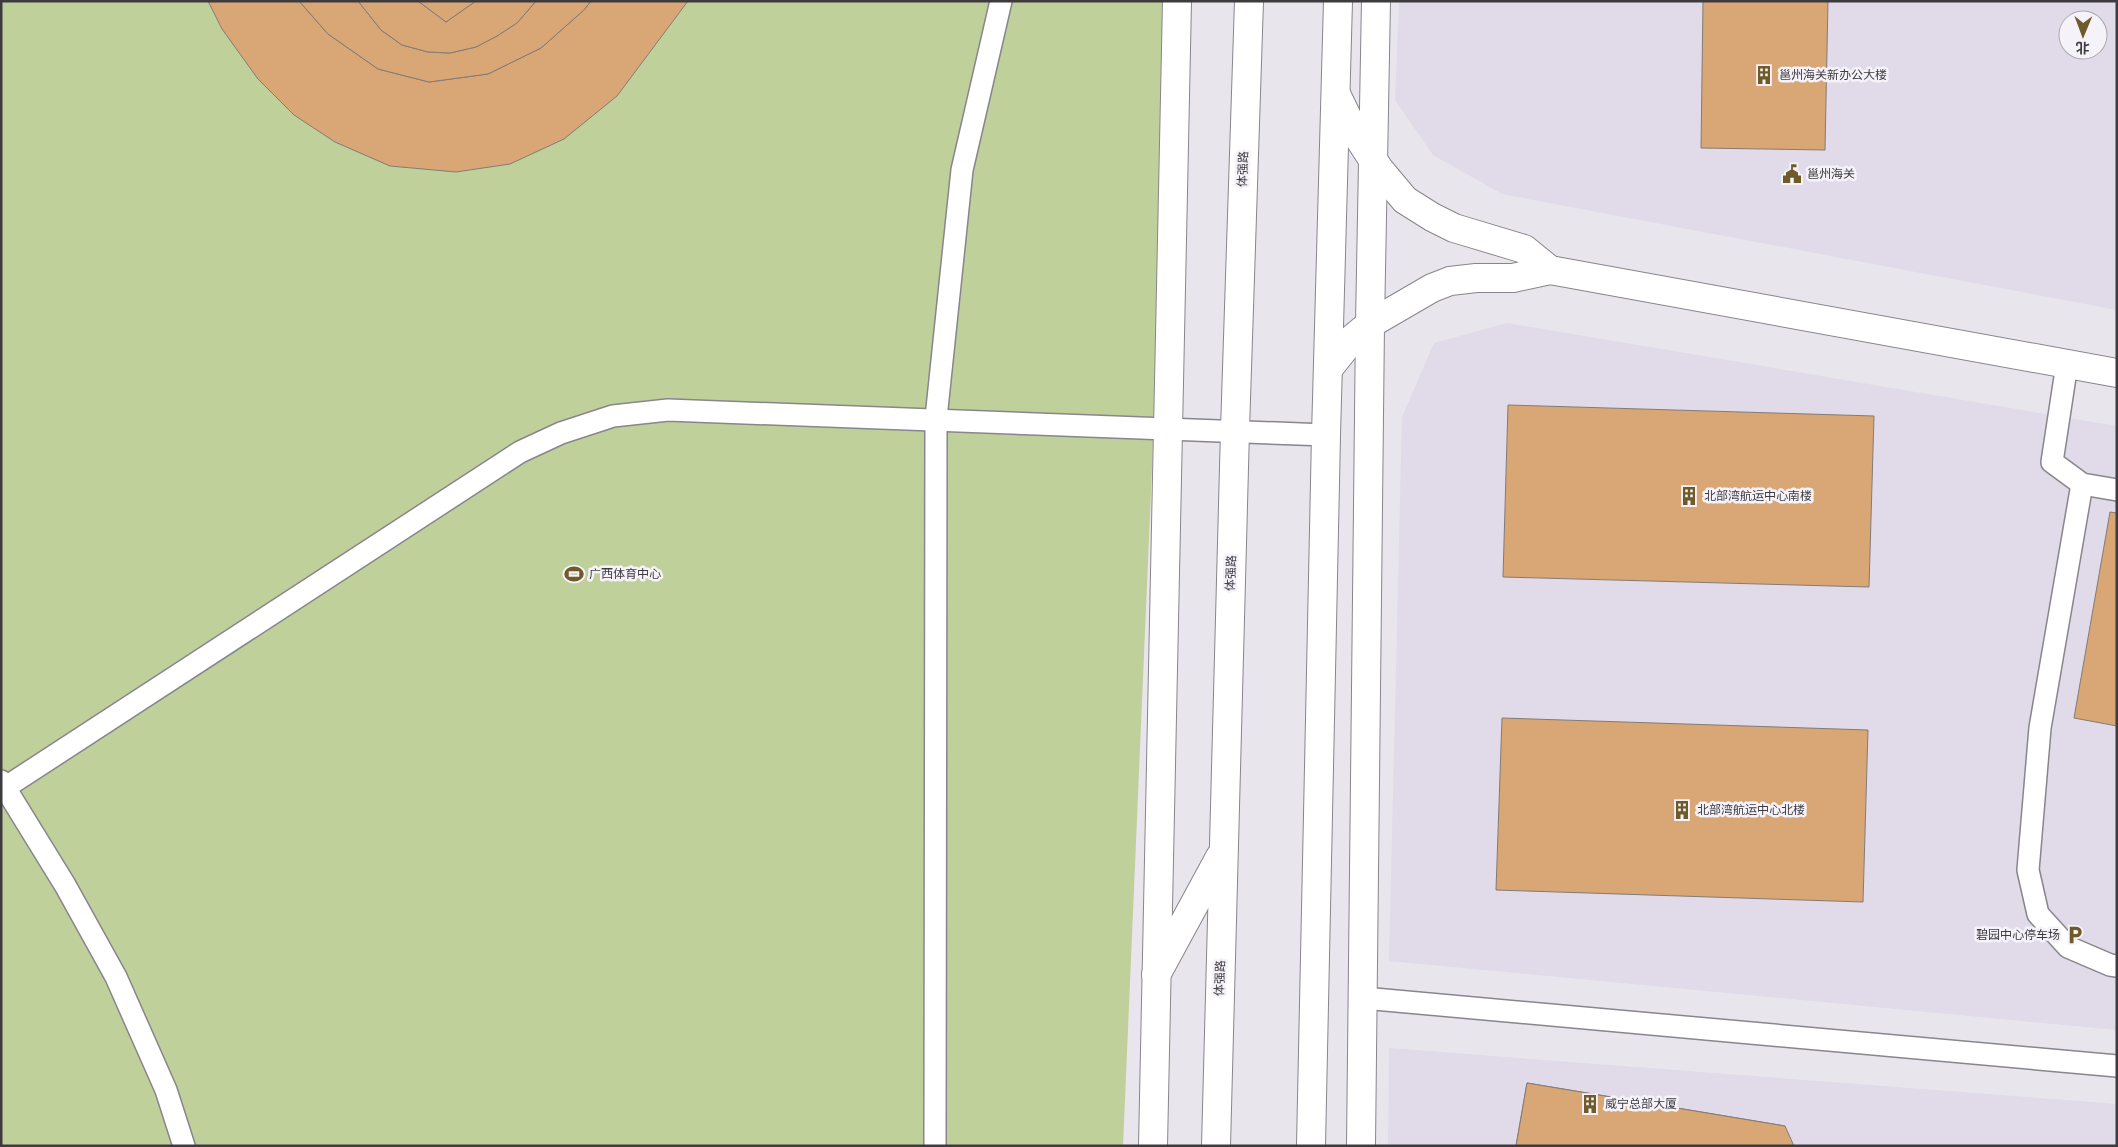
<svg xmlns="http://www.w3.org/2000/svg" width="2118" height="1147" viewBox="0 0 2118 1147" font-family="'Archivo Narrow','Noto Sans SC',sans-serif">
	<rect width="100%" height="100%" fill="#e9e5ec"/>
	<!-- built -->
	<g fill="#e1dae8" fill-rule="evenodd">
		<path d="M1399 1H2117V310L1502 194 1433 155 1395 100ZM2068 20H2098V50H2068Z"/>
		<polygon points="1507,323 2117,426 2117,1030 1389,961 1402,417 1434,343"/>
		<polygon points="1389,1048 2117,1104 2117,1146 1388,1146"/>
	</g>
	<!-- green -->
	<polygon fill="#c0d09a" points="1,1 1172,1 1123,1146 1,1146"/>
	<!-- building -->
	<g fill="#d9a675" stroke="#827c76">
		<polygon points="208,1 299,1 328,34 378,69 429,82 488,74 541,48 584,10 591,1 688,1 617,96 564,139 510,164 456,172 390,166 335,142 294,115 258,79 222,29"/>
		<polygon points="299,1 358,1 381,30 402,45 428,52 450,53 476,47 497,36 517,23 536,1 591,1 584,10 541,48 488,74 429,82 378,69 328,34"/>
		<polygon points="358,1 418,1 446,22 476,1 536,1 517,23 497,36 476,47 450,53 428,52 402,45 381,30"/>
		<polygon points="418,1 476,1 446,22"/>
		<polygon points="1703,1 1828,1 1825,150 1701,148"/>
		<polygon points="1508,405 1874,416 1869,587 1503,577"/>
		<polygon points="2110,512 2117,513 2117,726 2074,718"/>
		<polygon points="1502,718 1868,730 1863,902 1496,890"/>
		<polygon points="1527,1083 1785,1126 1782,1146 1516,1146"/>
		<polygon points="1527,1083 1785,1126 1794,1146 1516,1146"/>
	</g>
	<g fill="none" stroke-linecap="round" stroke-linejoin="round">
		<!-- lane casing -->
		<g stroke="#88858c" stroke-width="24">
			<g id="lane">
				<polyline points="2067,364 2052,462 2082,484 2117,490"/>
				<polyline points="2082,484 2040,728 2028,870 2038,914 2068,947 2110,965 2117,966"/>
				<polyline points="1,781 65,885 116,977 166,1090 184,1146"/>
				<polyline points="6,787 520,452 561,433 613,416 668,410 1326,435"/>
				<polyline points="1363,998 2117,1066"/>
				<polyline points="935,1146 936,418 962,170 1001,1"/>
			</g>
		</g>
		<!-- street casing -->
		<g stroke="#88858c" stroke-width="30">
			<g id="street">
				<polyline points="1336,94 1353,129 1379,169 1405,200 1432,217 1454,228 1524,249 1550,270"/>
				<polyline points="1329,368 1352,339 1370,324 1432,288 1450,281 1476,278 1513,278 1550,270 2117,373"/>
				<polyline points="1153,1146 1177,1"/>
				<polyline points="1361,1146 1370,324 1376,1"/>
			</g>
		</g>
		<!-- secondary casing -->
		<g stroke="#88858c" stroke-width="30">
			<g id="secondary">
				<polyline points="1156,975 1220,857"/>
				<polyline points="1216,1146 1235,430 1249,1"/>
				<polyline points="1311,1146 1326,435 1338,1"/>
			</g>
		</g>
		<!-- lane -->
		<use href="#lane" stroke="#fff" stroke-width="21"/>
		<!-- street -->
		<use href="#street" stroke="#fff" stroke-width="28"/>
		<!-- secondary -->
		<use href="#secondary" stroke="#fff" stroke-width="28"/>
	</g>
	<!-- icons -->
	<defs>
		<g id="building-bare" transform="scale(1.5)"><path d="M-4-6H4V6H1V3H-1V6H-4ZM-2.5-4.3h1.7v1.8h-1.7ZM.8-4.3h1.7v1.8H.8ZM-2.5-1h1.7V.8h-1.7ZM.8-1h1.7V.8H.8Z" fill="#6f5a29" stroke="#f6f2fa" stroke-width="2.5" paint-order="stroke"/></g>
		<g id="civic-bare" transform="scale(1.5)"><path d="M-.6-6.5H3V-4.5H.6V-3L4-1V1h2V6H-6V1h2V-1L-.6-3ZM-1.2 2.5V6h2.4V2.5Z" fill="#6f5a29" stroke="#f6f2fa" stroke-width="2.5" paint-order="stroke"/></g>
		<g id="stadium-bare" transform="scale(1.5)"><path d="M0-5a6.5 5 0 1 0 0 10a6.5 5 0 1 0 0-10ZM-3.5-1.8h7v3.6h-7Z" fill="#6f5a29" stroke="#f6f2fa" stroke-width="2.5" paint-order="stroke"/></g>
		<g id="parking-bare" transform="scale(1.5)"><path d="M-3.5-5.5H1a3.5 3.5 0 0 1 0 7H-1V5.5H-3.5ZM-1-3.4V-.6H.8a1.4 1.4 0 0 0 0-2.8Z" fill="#6f5a29" stroke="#f6f2fa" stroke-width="2.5" paint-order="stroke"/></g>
	</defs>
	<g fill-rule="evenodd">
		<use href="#building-bare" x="1764" y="75"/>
		<use href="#civic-bare" x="1792" y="174"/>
		<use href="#building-bare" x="1689" y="496"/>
		<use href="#stadium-bare" x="574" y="574"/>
		<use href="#building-bare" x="1682" y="810"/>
		<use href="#parking-bare" x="2075" y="935"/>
		<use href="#building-bare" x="1590" y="1104"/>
	</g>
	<g text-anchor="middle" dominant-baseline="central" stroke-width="5" stroke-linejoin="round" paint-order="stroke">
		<!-- poi labels -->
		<g font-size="12" fill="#3d3b3e" stroke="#f6f2fa" text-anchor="start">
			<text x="1779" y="75">邕州海关新办公大楼</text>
			<text x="1807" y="174">邕州海关</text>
			<text x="1704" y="496">北部湾航运中心南楼</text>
			<text x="589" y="574">广西体育中心</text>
			<text x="1697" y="810">北部湾航运中心北楼</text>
			<text x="2060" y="935" text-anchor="end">碧园中心停车场</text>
			<text x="1605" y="1104">威宁总部大厦</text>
		</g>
		<!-- street labels -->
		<g font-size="12" fill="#3d3b3e" stroke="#f6f2fa">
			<text transform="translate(1243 169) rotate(-88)">体强路</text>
			<text transform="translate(1231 573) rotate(-88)">体强路</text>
			<text transform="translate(1220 978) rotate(-88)">体强路</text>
		</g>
	</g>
	<!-- border -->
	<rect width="2118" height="1147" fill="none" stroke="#3d3b3e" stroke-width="5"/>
	<!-- north arrow -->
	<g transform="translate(2083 35) rotate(181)"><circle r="24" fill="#f6f2fa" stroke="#aca9af"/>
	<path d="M0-4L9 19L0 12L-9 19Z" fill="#6f5a29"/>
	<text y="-8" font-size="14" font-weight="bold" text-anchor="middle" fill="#3d3b3e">北</text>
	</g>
</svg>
